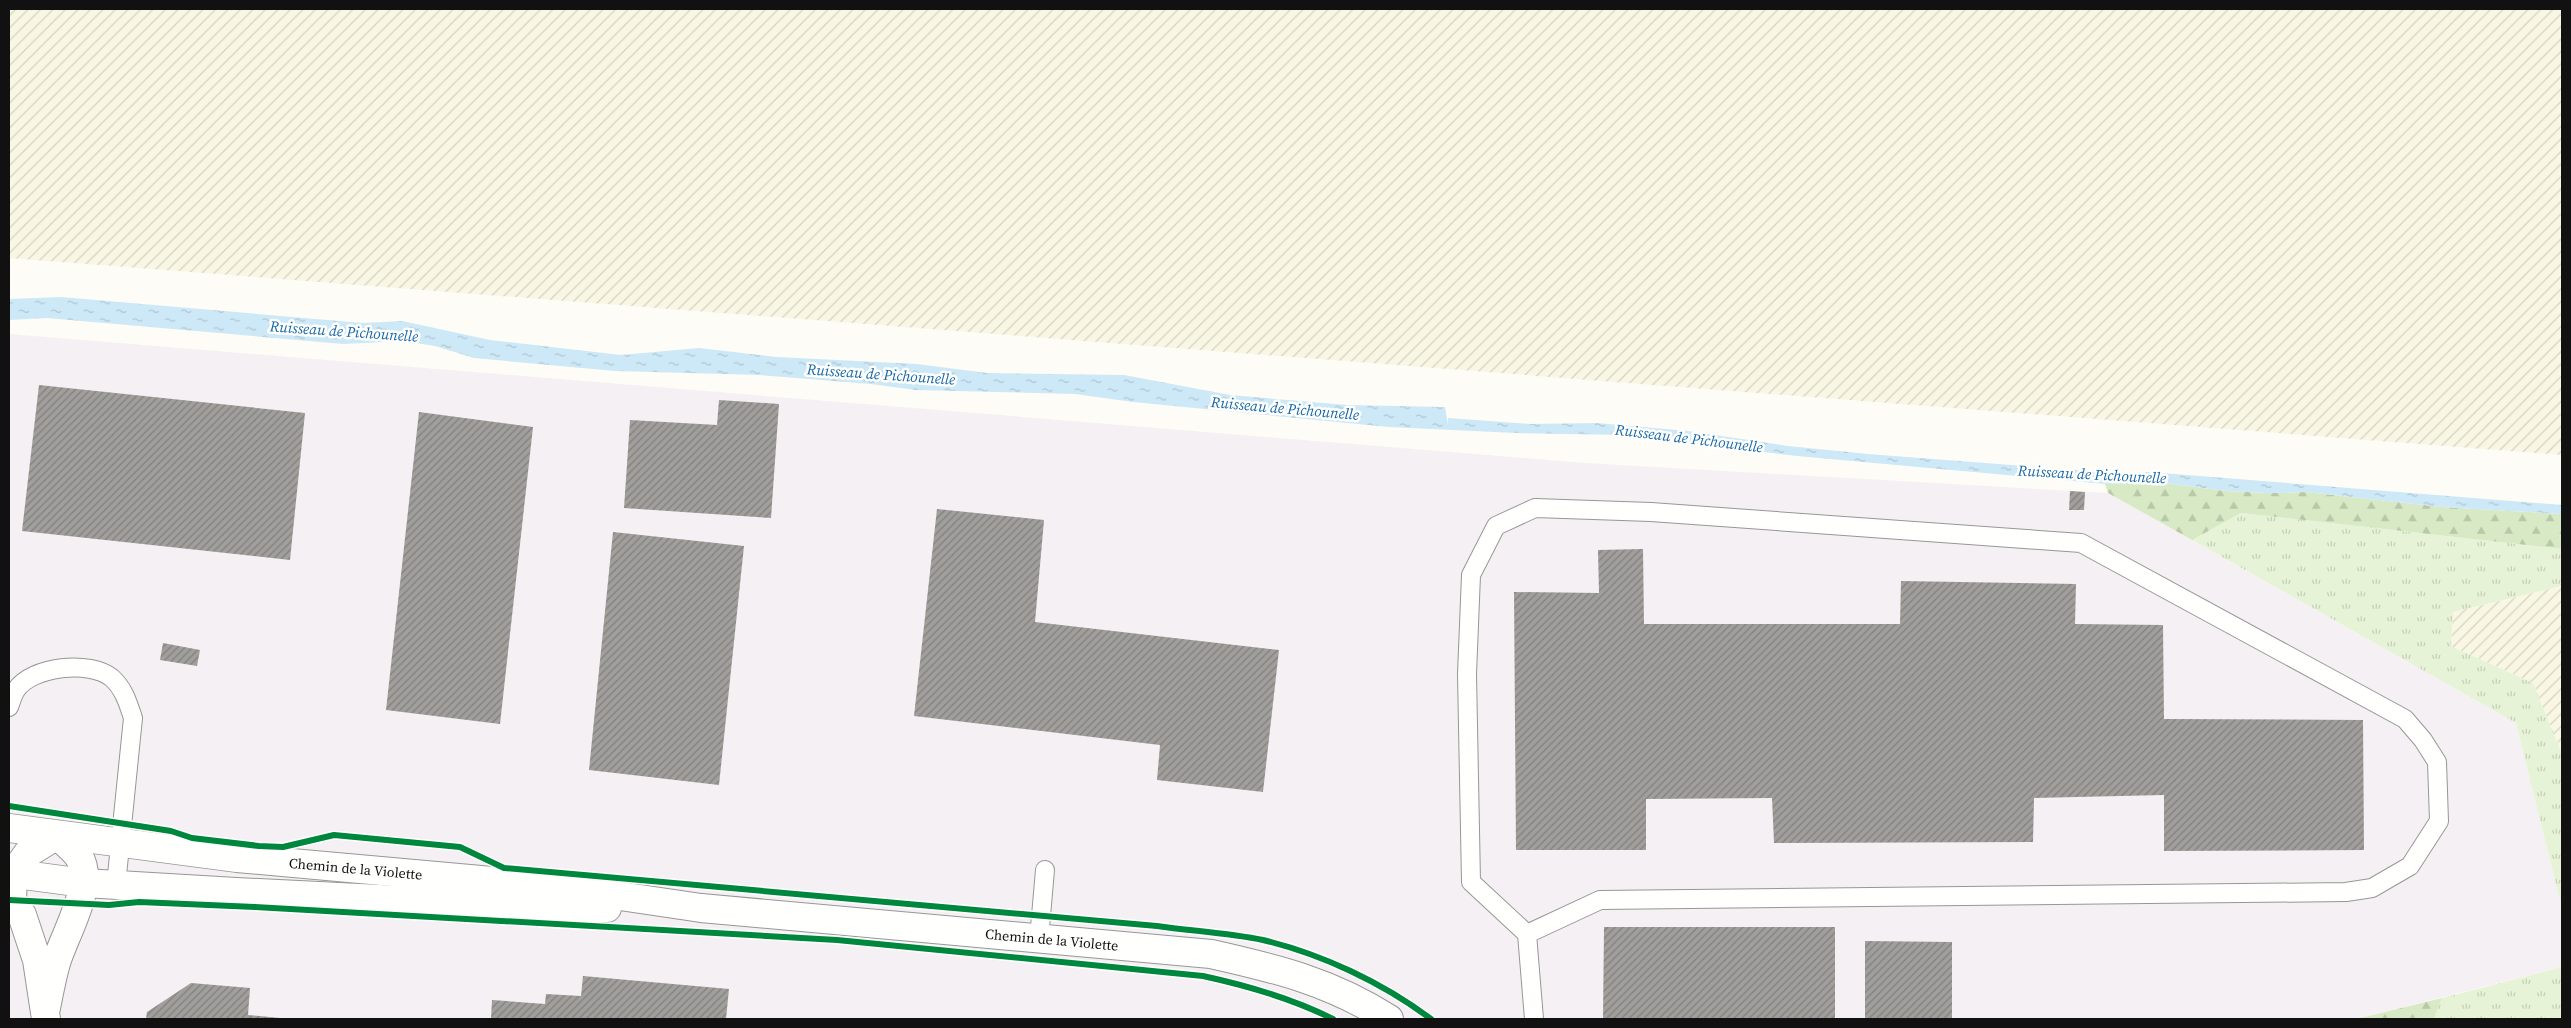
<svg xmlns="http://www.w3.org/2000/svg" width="2571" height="1028" viewBox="0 0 2571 1028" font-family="'Source Serif 4',serif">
	<defs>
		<pattern id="farmland-furrows" width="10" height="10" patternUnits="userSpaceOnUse" patternTransform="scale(1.25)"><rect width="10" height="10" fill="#f9f7e4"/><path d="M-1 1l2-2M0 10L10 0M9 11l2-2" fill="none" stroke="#d4d3c3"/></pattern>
		<pattern id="grass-tufts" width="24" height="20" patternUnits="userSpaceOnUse" patternTransform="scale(1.25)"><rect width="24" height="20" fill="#e7f3d7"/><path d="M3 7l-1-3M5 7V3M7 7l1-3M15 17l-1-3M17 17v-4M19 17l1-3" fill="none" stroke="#c5cfb8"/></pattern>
		<pattern id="forest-firs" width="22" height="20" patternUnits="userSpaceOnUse" patternTransform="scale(1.25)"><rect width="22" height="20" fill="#d8eac5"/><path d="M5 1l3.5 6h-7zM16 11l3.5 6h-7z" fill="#b8c8a8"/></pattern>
		<pattern id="water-ripples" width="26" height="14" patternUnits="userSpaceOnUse" patternTransform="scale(1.25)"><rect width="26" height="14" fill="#cde8f7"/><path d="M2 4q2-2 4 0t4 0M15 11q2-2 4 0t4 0" fill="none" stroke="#afc6d3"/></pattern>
		<pattern id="building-hatch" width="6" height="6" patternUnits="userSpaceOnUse" patternTransform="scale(1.25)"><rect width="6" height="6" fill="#a19f9c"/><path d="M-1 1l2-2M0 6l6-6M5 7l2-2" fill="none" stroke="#82807e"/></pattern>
	</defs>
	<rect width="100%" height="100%" fill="#fdfcf7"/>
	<!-- industrial -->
	<polygon fill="#f5f0f3" points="9,334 1585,463 2108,493 2516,723 2562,909 2562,967 2356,1019 9,1019"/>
	<!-- farmland -->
	<g fill="url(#farmland-furrows)">
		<polygon points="9,9 2562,9 2562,455 9,258"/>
		<polygon points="2562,586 2562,754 2533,683 2451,646 2453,612"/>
	</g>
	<!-- grass -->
	<g fill="url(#grass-tufts)">
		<polygon points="2241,513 2562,549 2562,586 2453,612 2451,646 2533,683 2562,754 2562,909 2516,723 2192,540"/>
		<polygon points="2562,967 2562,1019 2434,1019 2442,998"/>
	</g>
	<!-- forest -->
	<g fill="url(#forest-firs)">
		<polygon points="2157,482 2226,491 2267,493 2306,492 2442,507 2562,514 2562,549 2241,513 2192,540 2108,493 2105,484"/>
		<polygon points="2442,998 2434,1019 2356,1019"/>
	</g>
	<!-- water -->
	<polygon fill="url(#water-ripples)" points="61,297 362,323 402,321 490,340 621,355 699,348 777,357 917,364 987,373 1124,375 1230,395 1347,405 1445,407 1448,425 1448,418 1531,424 1597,423 1688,431 1788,446 1868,454 2115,473 2149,472 2562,505 2562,514 2442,507 2306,492 2267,493 2226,491 2157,482 2105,484 1797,456 1626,435 1516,433 1389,427 1133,402 1075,394 916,390 871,384 760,375 615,371 474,358 435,346 403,341 343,344 47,318 9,320 9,299"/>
	<!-- building -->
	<g fill="url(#building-hatch)">
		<polygon points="39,385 305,413 290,560 22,531"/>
		<polygon points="719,400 779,404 771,518 624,508 630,420 717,425"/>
		<polygon points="419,412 533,427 500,724 386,710"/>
		<polygon points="2070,491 2085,492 2084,510 2069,510"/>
		<polygon points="937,509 1044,520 1035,622 1279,650 1263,792 1157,780 1160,745 914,716"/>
		<polygon points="613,532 744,546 719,785 589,770"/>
		<polygon points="1643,549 1644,624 1900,624 1901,581 2076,584 2075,624 2163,625 2164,719 2363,720 2364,850 2164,851 2164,795 2034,798 2033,842 1774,843 1772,798 1646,799 1646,850 1516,850 1514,592 1599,593 1598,550"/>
		<polygon points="163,643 200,650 197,666 160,660"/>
		<polygon points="1604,927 1835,927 1835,1019 1603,1019"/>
		<polygon points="1865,941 1952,942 1952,1019 1865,1019"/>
		<polygon points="583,976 729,989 726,1019 491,1019 492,1000 545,1004 546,994 581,996"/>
		<polygon points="191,983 250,988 248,1015 291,1019 146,1019 147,1012"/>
	</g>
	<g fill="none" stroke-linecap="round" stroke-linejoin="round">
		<!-- service casing -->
		<g stroke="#979795" stroke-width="20">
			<g id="service">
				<path d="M9 707C11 702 13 694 16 690 32 666 90 660 112 678 124 689 128 703 133 718L116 885"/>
				<polyline points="1527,934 1600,900 2346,892 2372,888 2410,866 2439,821 2437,762 2423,740 2405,719 2081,543 1651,512 1535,508 1496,526 1471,575 1467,674 1471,882 1527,934 1534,1019"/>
				<polyline points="1039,939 1045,870"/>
			</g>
		</g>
		<!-- minor casing -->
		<g stroke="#979795" stroke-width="30">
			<path id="minor" d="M46 1008C49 993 52 977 56 963 64 935 96 884 79 857 74 849 64 842 57 835L28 853 13 874 12 900 22 915 37 960 46 1019"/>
		</g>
		<!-- tertiary casing -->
		<g stroke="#979795" stroke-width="30">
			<g id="tertiary">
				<path id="s1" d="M9 828 237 858 559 887 701 908 1211 954C1278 969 1331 982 1389 1019"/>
				<polyline points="9,873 84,883 236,892 562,908 607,908"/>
			</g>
		</g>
		<!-- service -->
		<use href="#service" stroke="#fffffe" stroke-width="18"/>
		<!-- minor -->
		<use href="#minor" stroke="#fffffe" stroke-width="28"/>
		<!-- tertiary -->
		<use href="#tertiary" stroke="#fffffe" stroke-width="28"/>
		<!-- cycleway casing -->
		<g stroke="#fff" stroke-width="9">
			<g id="cycleway">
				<path d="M9 806 171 831 192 838 259 846 283 847 334 835 460 847 504 868 1157 926C1192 931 1229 933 1263 940 1322 954 1383 983 1431 1019"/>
				<path d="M9 900 109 905 139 902 255 907 837 940 1203 976C1249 986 1291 998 1333 1019"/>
			</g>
		</g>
		<!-- cycleway -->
		<use href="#cycleway" stroke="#00873e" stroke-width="6"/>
	</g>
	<g text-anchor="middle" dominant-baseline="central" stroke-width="5" stroke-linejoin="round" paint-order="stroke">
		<!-- street labels -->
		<g font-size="14" fill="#111" stroke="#fff">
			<text stroke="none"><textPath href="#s1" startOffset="349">Chemin de la Violette</textPath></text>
			<text stroke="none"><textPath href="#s1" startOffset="1049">Chemin de la Violette</textPath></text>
		</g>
		<!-- water labels -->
		<g font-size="15" font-style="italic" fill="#1768a6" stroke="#fff">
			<text transform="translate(344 331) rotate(4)">Ruisseau de Pichounelle</text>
			<text transform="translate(881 374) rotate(4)">Ruisseau de Pichounelle</text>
			<text transform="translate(1285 408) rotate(5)">Ruisseau de Pichounelle</text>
			<text transform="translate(1689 438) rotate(7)">Ruisseau de Pichounelle</text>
			<text transform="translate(2092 474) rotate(3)">Ruisseau de Pichounelle</text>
		</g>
	</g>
	<!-- border -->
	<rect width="2571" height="1028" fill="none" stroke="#111111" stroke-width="20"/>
</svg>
